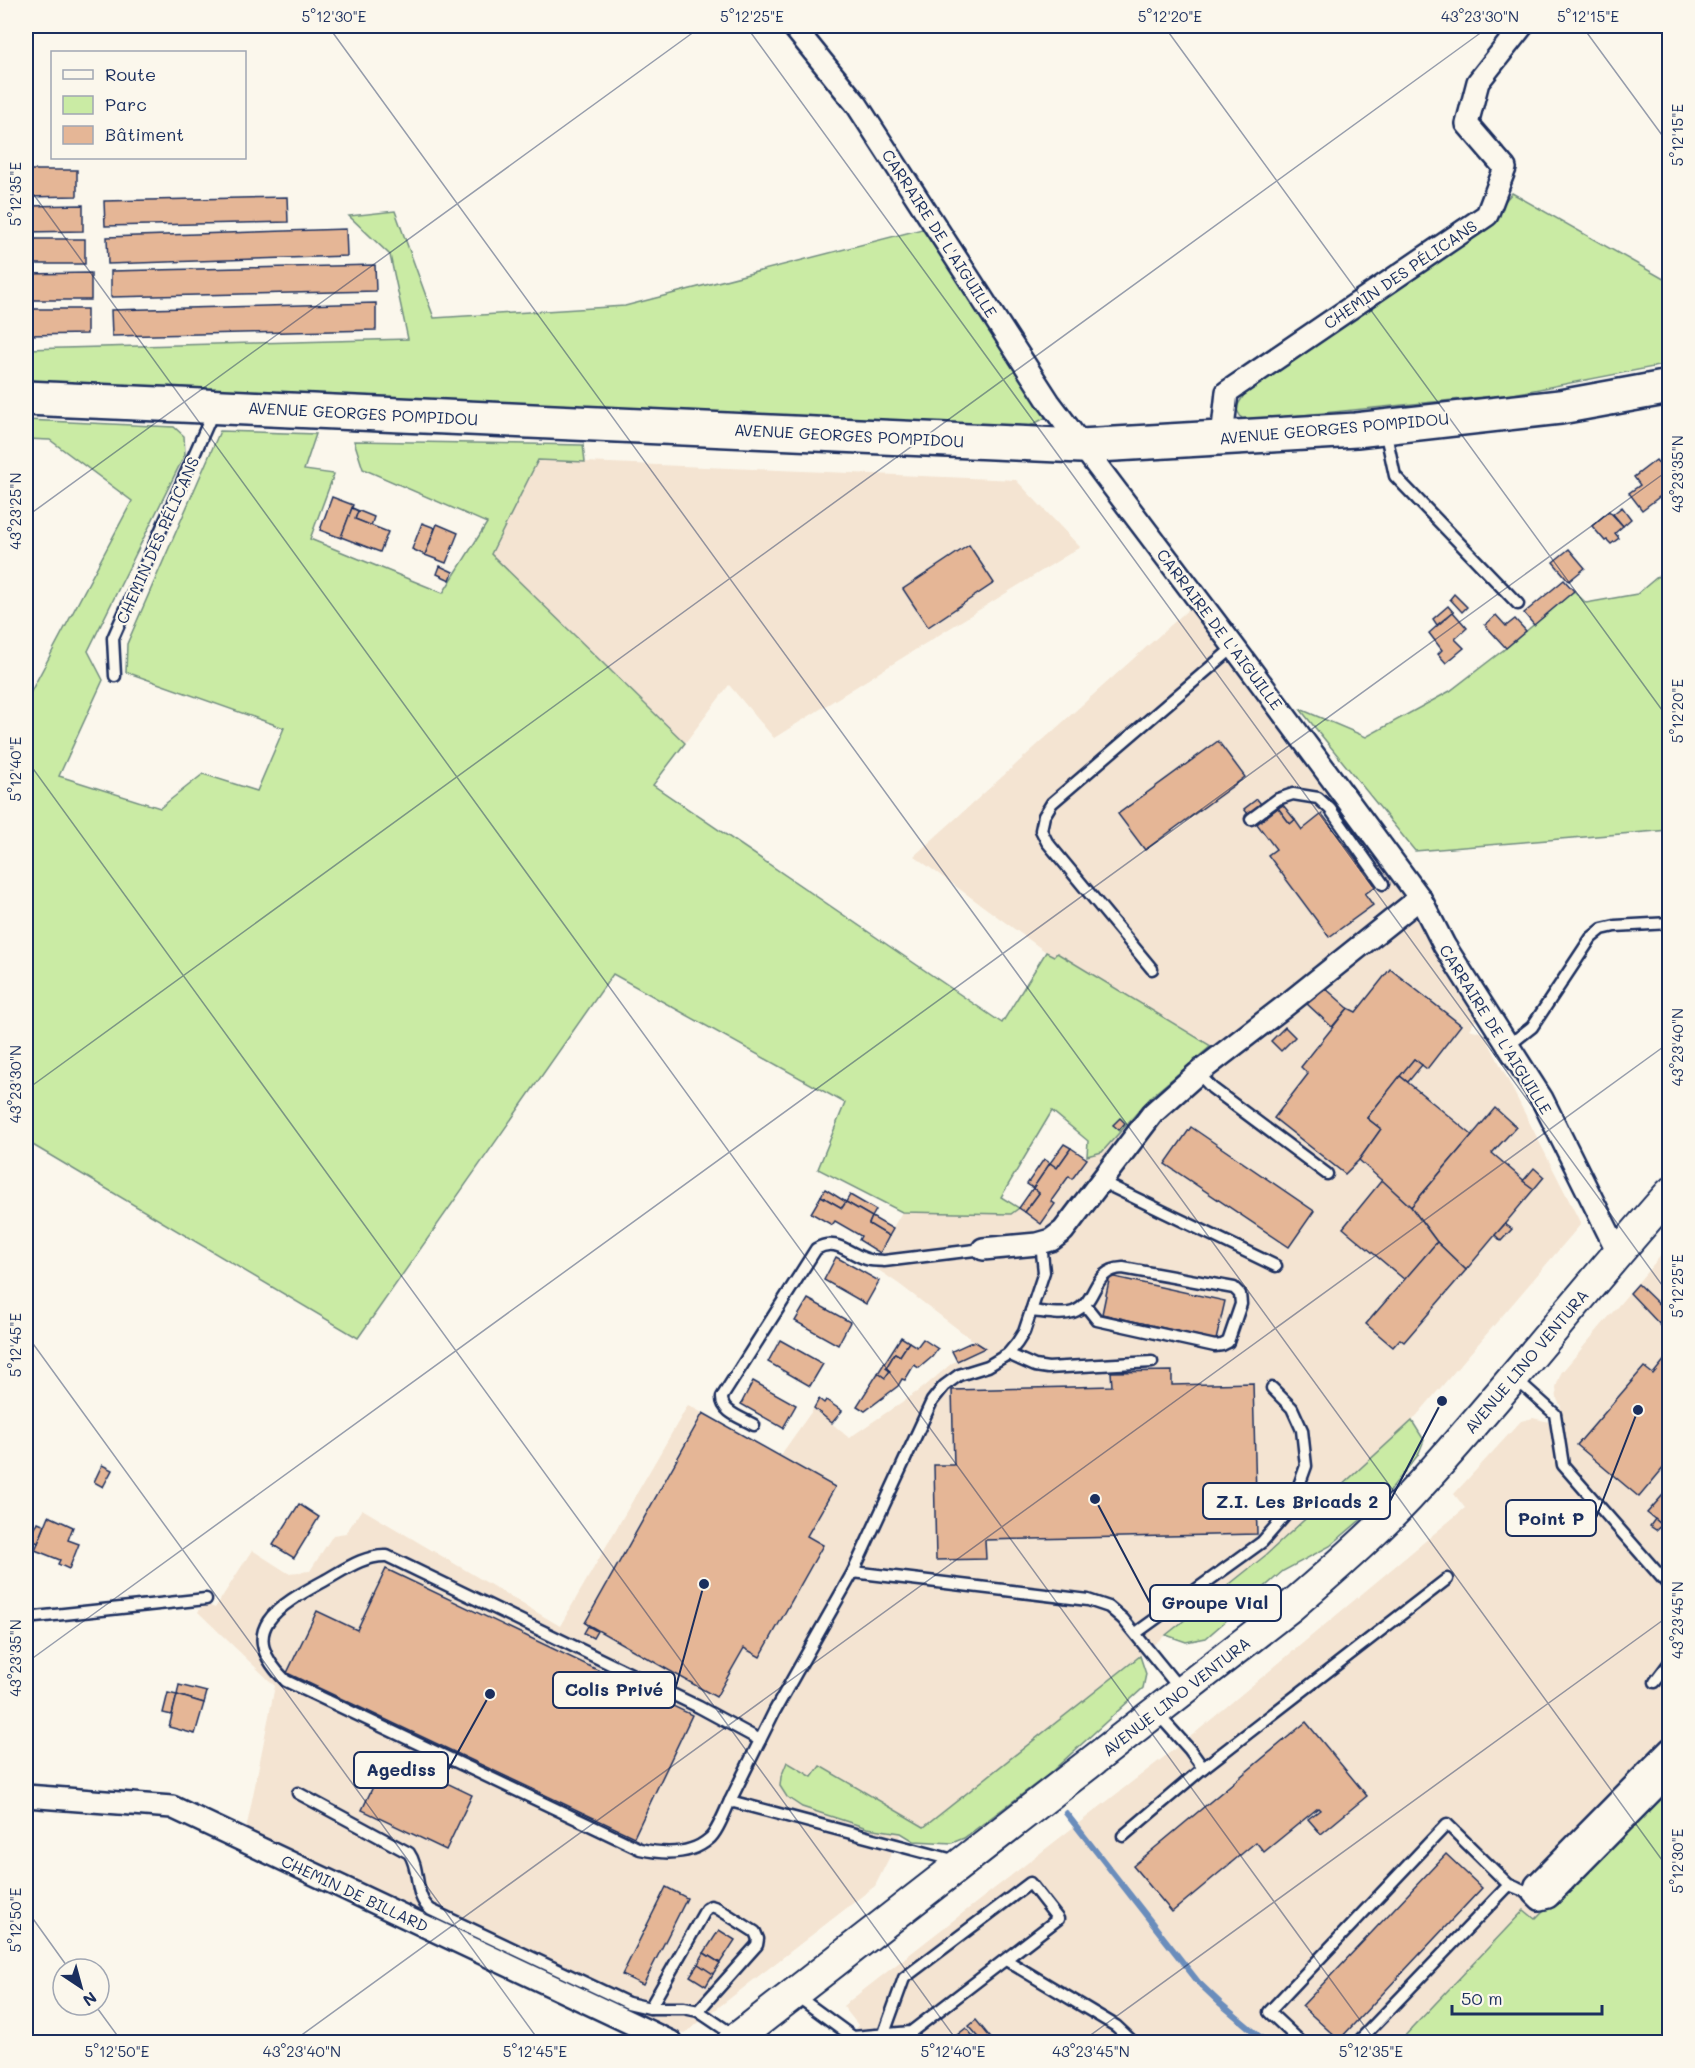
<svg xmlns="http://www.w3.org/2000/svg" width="1695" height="2068" viewBox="0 0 1695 2068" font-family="Mali,sans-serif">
	<rect width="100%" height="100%" fill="#fbf7ec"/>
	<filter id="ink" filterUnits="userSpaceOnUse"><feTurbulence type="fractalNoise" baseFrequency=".0167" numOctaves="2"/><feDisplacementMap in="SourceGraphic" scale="12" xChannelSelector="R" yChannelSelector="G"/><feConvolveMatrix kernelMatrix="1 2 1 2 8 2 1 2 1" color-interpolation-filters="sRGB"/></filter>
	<g filter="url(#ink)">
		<!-- built -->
		<g fill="#f4e4d2">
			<polygon points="538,460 1016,480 1080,547 774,738 729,685 685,743 491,554"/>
			<polygon points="1191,607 1337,803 1323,814 1365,872 1379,862 1400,890 1477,1019 1469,1029 1484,1033 1581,1224 1412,1421 1266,1555 921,1830 914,1841 901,1834 875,1886 684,2034 653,2024 246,1830 275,1686 198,1612 204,1603 215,1608 252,1550 288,1573 310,1571 333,1535 346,1533 362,1509 560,1626 688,1405 780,1456 814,1408 849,1438 924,1387 952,1363 984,1349 899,1284 871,1265 902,1212 1011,1214 1019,1208 1041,1224 1055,1204 1051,1201 1069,1176 1073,1179 1087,1156 1102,1152 1152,1097 1211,1046 1057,953 1054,956 1046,952 914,856"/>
			<polygon points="1669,1246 1669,2042 851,2042 858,2025 843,2006 1195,1733 1465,1508 1454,1494 1521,1421 1533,1418 1549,1422 1561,1407 1557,1399 1556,1387 1561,1373"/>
		</g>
		<!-- green -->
		<g fill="#caeba4" stroke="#728d81" stroke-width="1.5">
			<polygon points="1512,193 1669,282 1669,364 1513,394 1243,421 1236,408 1245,393 1480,230"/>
			<polygon points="395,211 434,318 625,306 922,229 1043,406 1045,418 1028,427 26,381 26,349 408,339 390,255 349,216"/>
			<polygon points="26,420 174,427 184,436 185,454 88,651 103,680 59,776 160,808 203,774 257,791 284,728 126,672 127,644 220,431 316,434 304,470 334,474 310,539 443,593 487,523 363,469 354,441 583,445 585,462 538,460 491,554 685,743 653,785 1002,1023 1046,952 1054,956 1057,953 1211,1046 1152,1096 1102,1152 1087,1156 1088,1141 1052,1111 1001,1197 1019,1208 1011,1214 902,1212 818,1169 845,1103 613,974 358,1338 26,1141 26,701 132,501 50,440 26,439"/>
			<polygon points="1669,567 1669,830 1415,851 1300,709 1366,737 1450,691 1506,648 1574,591 1586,603 1637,594"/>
			<polygon points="1412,1421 1424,1440 1418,1455 1379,1504 1330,1546 1283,1571 1206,1638 1186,1642 1166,1635 1266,1555"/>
			<polygon points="1140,1656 1146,1674 1143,1688 1049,1774 964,1838 952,1843 914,1841 901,1833 867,1828 802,1807 787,1797 780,1786 781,1777 787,1762 812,1777 820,1766 924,1827"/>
			<polygon points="1669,1783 1669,2042 1399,2042 1524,1910 1535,1919"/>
		</g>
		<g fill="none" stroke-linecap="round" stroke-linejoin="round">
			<!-- stream -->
			<polyline stroke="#6b8dbc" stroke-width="6" points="1066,1813 1199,1983 1221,2004 1266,2042"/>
		</g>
		<!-- building -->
		<g fill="#e5b696" stroke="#1b2f5e" stroke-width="1.5">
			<polygon points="26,170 77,170 77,196 26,197"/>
			<polygon points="287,197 288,222 105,226 104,201"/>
			<polygon points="83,205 83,231 26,232 26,206"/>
			<polygon points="346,229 347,256 108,264 107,237"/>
			<rect x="26" y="239" width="59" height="25"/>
			<polygon points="375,265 376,291 111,297 111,271"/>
			<polygon points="91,273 91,300 26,300 26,274"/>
			<polygon points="376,303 376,330 112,336 111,310"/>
			<polygon points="26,309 87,309 87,334 26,335"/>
			<polygon points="1656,460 1670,478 1670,484 1665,487 1667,491 1642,510 1629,493 1640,485 1634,477"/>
			<polygon points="332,497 353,505 341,538 320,530"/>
			<polygon points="1622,507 1631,519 1623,526 1613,514"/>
			<polygon points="352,508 374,517 371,526 355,519 358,511"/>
			<polygon points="352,508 358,511 355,519 388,532 380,552 341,537"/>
			<polygon points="1609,511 1623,526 1615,533 1619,538 1611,544 1607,540 1605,541 1592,526"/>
			<polygon points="422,523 435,528 425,555 412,549"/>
			<polygon points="437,524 458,533 446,563 425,555"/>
			<polygon points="969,545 994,583 928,627 903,589"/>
			<polygon points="1569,549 1585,568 1569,581 1553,562"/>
			<polygon points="440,566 453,572 450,580 437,574"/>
			<polygon points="1564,580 1574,591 1534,625 1524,613"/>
			<polygon points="1454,594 1467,607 1462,612 1450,599"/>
			<polygon points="1448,606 1453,612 1437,625 1433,619"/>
			<polygon points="1453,612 1467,628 1455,639 1464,648 1446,663 1438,654 1442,650 1429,633"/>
			<polygon points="1496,615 1506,626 1515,619 1526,631 1506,648 1485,625"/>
			<polygon points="1218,741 1245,777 1145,850 1118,814"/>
			<polygon points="1257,799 1261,804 1248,814 1244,809"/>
			<polygon points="1283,805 1295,820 1290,824 1278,808"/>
			<polygon points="1278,808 1290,824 1295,820 1302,830 1322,814 1376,886 1365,894 1373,905 1329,937 1268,855 1276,849 1257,824"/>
			<polygon points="1390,969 1461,1025 1427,1069 1414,1059 1367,1118 1381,1129 1359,1160 1345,1174 1274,1118 1308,1074 1301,1067 1348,1008 1356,1012"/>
			<polygon points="1324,987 1348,1008 1332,1027 1305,1002"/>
			<polygon points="1285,1027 1295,1037 1281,1051 1271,1041"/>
			<polygon points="1414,1059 1422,1065 1408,1082 1400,1076"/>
			<polygon points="1400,1076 1472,1135 1411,1207 1359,1160 1381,1129 1367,1118"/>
			<polygon points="1495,1108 1516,1127 1492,1153 1534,1189 1466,1270 1437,1242 1411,1207"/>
			<polygon points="1120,1118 1125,1123 1119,1130 1113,1125"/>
			<polygon points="1191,1127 1314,1211 1289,1247 1165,1164"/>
			<polygon points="1064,1144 1071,1148 1057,1168 1050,1163"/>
			<polygon points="1071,1148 1087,1159 1072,1179 1069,1176 1051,1201 1055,1204 1041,1224 1025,1212 1039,1193 1033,1188 1050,1163 1057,1168"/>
			<polygon points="1044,1159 1050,1163 1033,1188 1027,1184"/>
			<polygon points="1534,1168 1544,1177 1534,1189 1523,1181"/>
			<polygon points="1382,1180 1411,1207 1437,1242 1405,1280 1343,1228"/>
			<polygon points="1033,1188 1039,1193 1025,1212 1019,1208"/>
			<polygon points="825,1189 846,1202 842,1208 821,1196"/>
			<polygon points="850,1195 876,1210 872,1217 846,1202"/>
			<polygon points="821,1196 842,1208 846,1202 872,1217 869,1224 889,1236 880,1253 859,1240 861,1236 835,1221 832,1225 811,1213"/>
			<polygon points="872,1217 893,1229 889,1236 869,1224"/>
			<polygon points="1505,1224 1512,1229 1501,1241 1495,1235"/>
			<polygon points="1437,1242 1466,1270 1404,1342 1400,1339 1393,1347 1366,1324"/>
			<polygon points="836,1257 879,1281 866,1304 824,1280"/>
			<polygon points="1110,1276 1225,1301 1216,1340 1102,1314"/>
			<polygon points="1638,1284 1670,1315 1670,1326 1665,1330 1630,1293"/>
			<polygon points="808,1299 850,1322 838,1345 795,1321"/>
			<polygon points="901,1337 909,1342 900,1356 895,1353 886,1368 890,1371 885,1378 878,1373"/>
			<polygon points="923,1339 938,1349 932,1357 919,1368 914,1365 905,1380 902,1379 898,1386 865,1411 857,1406 878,1373 885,1378 890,1371 886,1368 895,1353 900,1356 909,1342 917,1347"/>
			<polygon points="780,1340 823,1364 810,1386 768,1362"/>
			<polygon points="974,1341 985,1348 957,1361 952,1351"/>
			<polygon points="1666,1358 1670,1361 1670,1460 1639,1497 1577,1445 1644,1367 1653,1374"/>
			<polygon points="1172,1371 1172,1385 1253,1383 1257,1534 985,1540 986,1559 936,1560 934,1465 954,1465 952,1390 1112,1386 1111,1372"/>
			<polygon points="753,1381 796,1405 783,1428 741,1404"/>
			<polygon points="819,1399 824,1403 826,1400 842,1411 832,1423 814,1408"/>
			<polygon points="703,1413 835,1487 807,1536 823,1545 760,1657 744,1648 716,1697 585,1623"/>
			<polygon points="102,1465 112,1470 103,1487 94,1482"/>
			<polygon points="1670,1487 1670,1514 1661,1524 1647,1513"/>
			<polygon points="299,1504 319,1517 294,1558 273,1545"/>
			<polygon points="49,1516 73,1527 68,1540 79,1544 69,1569 58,1564 60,1560 35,1550"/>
			<polygon points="1655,1519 1662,1525 1656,1530 1650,1526"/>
			<polygon points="38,1522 45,1525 38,1543 30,1539"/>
			<polygon points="386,1569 692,1715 634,1837 287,1673 317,1611 357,1630"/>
			<polygon points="588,1626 597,1631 593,1638 584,1633"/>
			<polygon points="179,1685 207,1692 204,1703 177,1695"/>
			<polygon points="168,1693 177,1695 172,1715 163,1713"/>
			<polygon points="177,1695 204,1703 195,1734 169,1727"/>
			<polygon points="1306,1722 1367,1796 1321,1834 1308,1819 1320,1810 1318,1808 1264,1852 1256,1842 1172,1912 1133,1866"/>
			<polygon points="388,1755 472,1795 446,1850 362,1810"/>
			<polygon points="1446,1854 1482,1888 1339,2040 1302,2006"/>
			<polygon points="666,1887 687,1898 643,1985 622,1975"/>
			<polygon points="719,1930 735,1940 720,1963 704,1953"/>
			<polygon points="704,1953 720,1963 713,1974 698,1964"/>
			<polygon points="698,1964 713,1974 706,1986 690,1976"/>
			<polygon points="976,2020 994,2042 983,2042 969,2026"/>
			<polygon points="966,2028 978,2042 948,2042"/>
		</g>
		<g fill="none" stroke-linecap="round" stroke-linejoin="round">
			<!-- service casing -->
			<g stroke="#1b2f5e" stroke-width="15">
				<g id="service">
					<polyline points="1385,430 1395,476 1518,604"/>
					<polyline points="115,676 113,638 214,410"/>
					<polyline points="1251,819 1278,799 1293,794 1318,798 1330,809 1383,884"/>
					<polyline points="1152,969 1047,842 1041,830 1044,816 1052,803 1234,647"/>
					<polyline points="1508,1046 1532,1027 1591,938 1602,929 1615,926 1670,923"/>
					<polyline points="1198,1073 1212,1088 1327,1174"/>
					<polyline points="1100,1181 1276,1266"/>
					<path d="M1031 1311C1044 1312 1061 1316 1073 1312 1099 1303 1090 1270 1123 1268L1234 1288 1240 1294 1241 1304 1228 1342 1222 1345 1215 1346 1097 1320 1085 1305"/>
					<polyline points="1008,1354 1035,1366 1048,1368 1152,1362"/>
					<polyline points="1516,1379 1555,1414 1563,1465 1670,1587"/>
					<path d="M754 1425C742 1418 721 1412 722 1397L816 1249C837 1236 850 1256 870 1260 874 1261 880 1260 884 1261L983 1249"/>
					<polyline points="853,1572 932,1401 944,1386 959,1375 988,1366 1008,1354 1017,1343 1024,1332 1044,1272 1041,1243"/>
					<polyline points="26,1618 206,1599"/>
					<polyline points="1136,1633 1262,1542 1290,1510 1306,1466 1302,1430 1292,1408 1272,1388"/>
					<polyline points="1655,1682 1670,1662"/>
					<polyline points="1156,1712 1190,1750 1203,1768 1447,1579"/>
					<path d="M298 1793 409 1853C421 1870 413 1896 431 1910L628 2003 650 2008"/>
					<path d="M730 1801C725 1811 717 1833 709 1839 690 1856 663 1854 640 1849L286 1681C234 1630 278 1606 324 1581 344 1570 364 1555 387 1556L699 1707 760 1740"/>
					<polyline points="1123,1836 1203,1768"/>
					<polyline points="957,1861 730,1801 774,1712 853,1572 1088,1600 1109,1607 1123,1619 1180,1689"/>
					<polyline points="1006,1960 1116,2026 1133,2042"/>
					<polyline points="797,1996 853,2037 911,2032 1058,1919 1030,1883 904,1978 883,2036"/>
					<polyline points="698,2011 757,1945 758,1939 755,1932 717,1908 711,1906 706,1909 650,2008 684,2008 698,2011 735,2036"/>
					<path d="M1301 2042 1269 2012 1447 1824 1509 1885C1518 1887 1524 1894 1534 1893"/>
					<polyline points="1358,2042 1509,1885"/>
				</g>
			</g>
			<!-- minor casing -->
			<g stroke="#1b2f5e" stroke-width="26">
				<g id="minor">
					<polyline points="793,26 857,105 1049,402 1234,647 1420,898 1444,945 1542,1099 1618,1252"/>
					<polyline points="1222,438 1227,392 1487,215 1505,168 1467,124 1478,82 1522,26"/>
					<polyline points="983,1249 1037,1244 1051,1240 1063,1231 1153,1113 1198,1073 1285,1006 1420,898"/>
					<polyline points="1670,1749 1536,1885 1534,1893 1540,1899 1548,1897 1670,1773"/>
					<polyline points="26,1796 172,1807 671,2042"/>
				</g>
			</g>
			<!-- secondary casing -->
			<g stroke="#1b2f5e" stroke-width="34">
				<path id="secondary" d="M732 2042 1290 1607C1331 1572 1371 1537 1408 1498 1499 1400 1581 1293 1670 1193"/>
			</g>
			<!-- primary casing -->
			<g stroke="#1b2f5e" stroke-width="38">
				<polyline id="primary" points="26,398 1081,446 1356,430 1560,407 1670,387"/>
			</g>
			<!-- service -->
			<use href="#service" stroke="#fbf7ec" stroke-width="10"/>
			<!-- minor -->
			<use href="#minor" stroke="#fbf7ec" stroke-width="21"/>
			<!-- secondary -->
			<use href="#secondary" stroke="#fbf7ec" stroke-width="30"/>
			<!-- primary -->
			<use href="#primary" stroke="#fbf7ec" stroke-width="33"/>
		</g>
	</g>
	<!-- ticks -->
	<path fill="none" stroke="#1b2f5e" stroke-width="1.5" stroke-opacity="0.45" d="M328 26 1670 1871M746 26 1670 1296M1164 26 1670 721M1582 26 1670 146M26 184 1376 2042M26 517 702 26M26 759 958 2042M26 1090 1490 26M26 1334 540 2042M26 1663 1670 469M26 1909 69 1969M95 2005 122 2042M292 2042 1670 1042M1081 2042 1670 1615"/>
	<g text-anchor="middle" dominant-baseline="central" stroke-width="4.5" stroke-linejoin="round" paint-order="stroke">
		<!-- street labels -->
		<g font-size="16" fill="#1b2f5e" stroke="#fbf7ec">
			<text transform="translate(940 233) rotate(57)">CARRAIRE DE L'AIGUILLE</text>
			<text transform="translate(1400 274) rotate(-34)">CHEMIN DES PÉLICANS</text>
			<text transform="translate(363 413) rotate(3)">AVENUE GEORGES POMPIDOU</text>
			<text transform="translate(1334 428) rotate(-5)">AVENUE GEORGES POMPIDOU</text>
			<text transform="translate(849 435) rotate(3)">AVENUE GEORGES POMPIDOU</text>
			<text transform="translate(157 540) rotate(-66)">CHEMIN DES PÉLICANS</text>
			<text transform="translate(1220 629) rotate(53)">CARRAIRE DE L'AIGUILLE</text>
			<text transform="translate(1496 1029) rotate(58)">CARRAIRE DE L'AIGUILLE</text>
			<text transform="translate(1526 1361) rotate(-50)">AVENUE LINO VENTURA</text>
			<text transform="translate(1176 1696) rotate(-38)">AVENUE LINO VENTURA</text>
			<text transform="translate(355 1893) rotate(25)">CHEMIN DE BILLARD</text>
		</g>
	</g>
	<!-- callouts -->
	<path fill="none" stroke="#1b2f5e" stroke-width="2" d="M1442 1401L1390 1501M1638 1410L1596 1518M1095 1499L1150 1603M704 1584L675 1690M490 1694L448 1770"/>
	<g fill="#1b2f5e" stroke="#fbf7ec" stroke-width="2">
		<circle cx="1442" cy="1401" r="6"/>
		<circle cx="1638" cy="1410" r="6"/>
		<circle cx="1095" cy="1499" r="6"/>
		<circle cx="704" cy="1584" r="6"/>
		<circle cx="490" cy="1694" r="6"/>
	</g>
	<g fill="#fbf7ec" stroke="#1b2f5e" stroke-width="2">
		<rect x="1203" y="1483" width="187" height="36" rx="6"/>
		<rect x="1506" y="1500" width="90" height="36" rx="6"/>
		<rect x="1150" y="1585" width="131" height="36" rx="6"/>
		<rect x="553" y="1672" width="122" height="36" rx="6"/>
		<rect x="354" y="1752" width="94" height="36" rx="6"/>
	</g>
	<g font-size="18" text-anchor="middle" font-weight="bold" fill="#1b2f5e">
		<text x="1297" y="1508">Z.I. Les Bricads 2</text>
		<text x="1551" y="1525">Point P</text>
		<text x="1215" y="1609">Groupe Vial</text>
		<text x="614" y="1696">Colis Privé</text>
		<text x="401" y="1776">Agediss</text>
	</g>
	<!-- margin -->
	<rect width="1695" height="2068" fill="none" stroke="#fbf7ec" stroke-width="66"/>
	<!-- legend -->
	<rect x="51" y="51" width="195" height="108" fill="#fbf7ec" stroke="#a1a7b3" stroke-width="1.5"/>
	<rect x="63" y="70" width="30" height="9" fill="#fbf7ec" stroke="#a1a7b3" stroke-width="1.5"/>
	<text x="105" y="81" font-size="18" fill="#1b2f5e">Route</text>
	<rect x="63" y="96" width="30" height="18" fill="#caeba4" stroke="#a1a7b3" stroke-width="1.5"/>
	<text x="105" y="111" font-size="18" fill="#1b2f5e">Parc</text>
	<rect x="63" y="126" width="30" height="18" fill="#e5b696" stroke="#a1a7b3" stroke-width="1.5"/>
	<text x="105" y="141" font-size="18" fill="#1b2f5e">Bâtiment</text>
	<!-- north arrow -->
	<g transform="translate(81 1987) rotate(144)"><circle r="28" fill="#fbf7ec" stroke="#a1a7b3" stroke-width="1.5"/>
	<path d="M0-4.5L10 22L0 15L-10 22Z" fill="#1b2f5e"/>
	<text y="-9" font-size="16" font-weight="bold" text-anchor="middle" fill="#1b2f5e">N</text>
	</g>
	<!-- scale -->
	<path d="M1452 2005v9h150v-9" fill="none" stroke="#1b2f5e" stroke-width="3"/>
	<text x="1461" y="2005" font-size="18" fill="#1b2f5e" stroke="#fbf7ec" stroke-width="4.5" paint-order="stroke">50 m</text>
	<rect x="33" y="33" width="1629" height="2002" fill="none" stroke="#1b2f5e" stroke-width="2"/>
	<g font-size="15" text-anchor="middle" fill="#1b2f5e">
		<text x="334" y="22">5°12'30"E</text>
		<text x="752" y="22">5°12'25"E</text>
		<text x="1170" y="22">5°12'20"E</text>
		<text x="1480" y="22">43°23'30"N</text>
		<text x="1588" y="22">5°12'15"E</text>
		<text transform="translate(1678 135) rotate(-90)" y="5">5°12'15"E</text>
		<text transform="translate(16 194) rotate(-90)" y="5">5°12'35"E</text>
		<text transform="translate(1678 474) rotate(-90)" y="5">43°23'35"N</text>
		<text transform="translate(16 511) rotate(-90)" y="5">43°23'25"N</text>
		<text transform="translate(1678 711) rotate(-90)" y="5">5°12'20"E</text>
		<text transform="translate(16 769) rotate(-90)" y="5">5°12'40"E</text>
		<text transform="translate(1678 1047) rotate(-90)" y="5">43°23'40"N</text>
		<text transform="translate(16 1084) rotate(-90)" y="5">43°23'30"N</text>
		<text transform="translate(1678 1286) rotate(-90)" y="5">5°12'25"E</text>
		<text transform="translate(16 1345) rotate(-90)" y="5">5°12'45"E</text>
		<text transform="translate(1678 1620) rotate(-90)" y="5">43°23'45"N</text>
		<text transform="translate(16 1658) rotate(-90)" y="5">43°23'35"N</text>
		<text transform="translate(1678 1861) rotate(-90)" y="5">5°12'30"E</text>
		<text transform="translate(16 1920) rotate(-90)" y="5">5°12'50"E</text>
		<text x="117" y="2057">5°12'50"E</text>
		<text x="302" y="2057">43°23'40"N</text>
		<text x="535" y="2057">5°12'45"E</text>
		<text x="953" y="2057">5°12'40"E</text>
		<text x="1091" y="2057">43°23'45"N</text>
		<text x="1371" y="2057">5°12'35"E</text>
	</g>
</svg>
